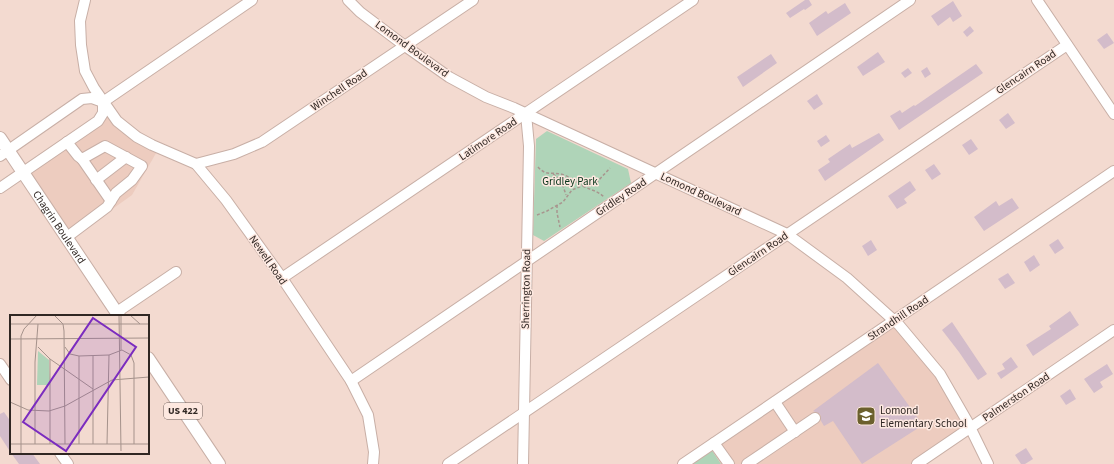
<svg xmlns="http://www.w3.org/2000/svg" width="1114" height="464" viewBox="0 0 1114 464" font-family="'Source Sans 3',sans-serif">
	<rect width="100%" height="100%" fill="#f3dad0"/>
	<!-- built -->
	<g fill="#edccbf">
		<polygon points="103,113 112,115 159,148 132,195 69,240 23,172"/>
		<polygon points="894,321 940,374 971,429 917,464 721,464 709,446"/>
	</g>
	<!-- green -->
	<g fill="#afd4b8">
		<polygon points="547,131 628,169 631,183 544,241 533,235 536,139"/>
		<polygon points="709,446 721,464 685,464"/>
	</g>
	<!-- building -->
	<g fill="#d3bcca">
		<polygon points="805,0 809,0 812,5 805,10 804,9 790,18 786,13"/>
		<polygon points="953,1 962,16 953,22 950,17 938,26 931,16"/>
		<polygon points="845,3 851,13 817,36 809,23 826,11 828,14"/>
		<polygon points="970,26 974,31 967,37 963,32"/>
		<polygon points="1107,33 1114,43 1104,49 1097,40"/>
		<polygon points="878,52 885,62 863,76 857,67"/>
		<polygon points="771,54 777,63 743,87 737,77"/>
		<polygon points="976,64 983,73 899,130 890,116 900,110 902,113 914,105 915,106"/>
		<polygon points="927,67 931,74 925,78 921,71"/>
		<polygon points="908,68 912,73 905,78 901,73"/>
		<polygon points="817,94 823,104 814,110 807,101"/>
		<polygon points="1008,113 1015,123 1006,129 999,120"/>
		<polygon points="879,133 884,140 825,181 818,170 830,162 828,159 850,144 852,148"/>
		<polygon points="826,135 830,141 821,147 817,141"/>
		<polygon points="971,139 978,149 969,155 962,145"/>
		<polygon points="934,164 941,174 932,180 925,170"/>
		<polygon points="910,181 916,190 904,199 907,203 897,209 888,196"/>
		<polygon points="1012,198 1019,208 984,231 974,217 996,201 999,206"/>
		<polygon points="1058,239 1064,248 1055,254 1049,245"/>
		<polygon points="871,240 877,250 868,256 862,246"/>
		<polygon points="1034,255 1040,265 1030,272 1024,262"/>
		<polygon points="1008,273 1015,283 1005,289 998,279"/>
		<polygon points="1070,311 1079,325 1033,356 1026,345 1051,329 1049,326"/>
		<polygon points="952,322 987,374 978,380 959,352 942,330"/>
		<polygon points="1011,357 1018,367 1001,379 997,373 1005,369 1002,364"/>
		<polygon points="878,363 923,425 862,464 833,421 824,426 821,421 821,418 820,414 813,411"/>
		<polygon points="1107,364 1113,374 1100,382 1103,387 1094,393 1084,379"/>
		<polygon points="1070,389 1076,399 1066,405 1060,396"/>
		<polygon points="4,412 11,422 11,453 0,436 0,414"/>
		<polygon points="1026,448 1033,459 1025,464 1021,464 1015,455"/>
		<polygon points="11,453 32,453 40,464 19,464"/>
	</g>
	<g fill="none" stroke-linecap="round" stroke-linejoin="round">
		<!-- minor casing -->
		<g stroke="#c8afa6" stroke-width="12">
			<g id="minor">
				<polyline points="85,0 80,21 81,45 85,71 94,88 117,121 137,137 152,145 196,164 226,200 282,278 351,381 368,415 374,452 373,464"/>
				<polyline points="348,0 360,12 405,46 449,77 486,97 514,108 787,234 847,278 899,325 940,374 967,421 988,464"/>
				<polyline points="1037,0 1114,114"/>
				<polyline points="103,102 252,0"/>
				<polyline points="0,156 82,99 92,98 103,102"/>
				<polyline points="82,159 111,201"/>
				<polyline points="196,164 234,154 262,142 473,0"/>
				<polyline points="96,180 126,157"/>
				<polyline points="0,188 98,121 103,113 103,102"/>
				<polyline points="67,237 107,207 116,193 132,180 142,166 105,146 82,159 78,156 67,142"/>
				<polyline points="282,278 693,0"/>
				<polyline points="117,312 176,272"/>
				<polyline points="0,364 11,380"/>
				<polyline points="351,381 910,0"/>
				<polyline points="775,402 795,432"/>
				<polyline points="714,443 729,464"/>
				<polyline points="60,453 68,464"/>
				<polyline points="448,464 1067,45"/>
				<polyline points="523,464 529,146 526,114"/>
				<polyline points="683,464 1114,171"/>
				<polyline points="747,464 815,418"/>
				<polyline points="917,464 1114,330"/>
			</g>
		</g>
		<!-- major casing -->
		<g stroke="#c8afa6" stroke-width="14">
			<g id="major">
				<path id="s1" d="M0 138 119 316"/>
				<polyline points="148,358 219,464"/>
			</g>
		</g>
		<!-- path -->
		<g stroke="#a8958e" stroke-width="1.5" stroke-dasharray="3 2" stroke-linecap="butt">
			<path d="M538 167C546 176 551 172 561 174 569 176 574 181 581 185 589 190 597 190 604 197"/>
			<polyline points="553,174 561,180 566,195"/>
			<polyline points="557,205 557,213 560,227"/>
			<polyline points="537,215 547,211 563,202 572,190 584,185 590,186 598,181 610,168"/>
		</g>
		<!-- minor -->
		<use href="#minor" stroke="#fff" stroke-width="10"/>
		<!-- major -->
		<use href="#major" stroke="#fff" stroke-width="12"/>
	</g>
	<!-- icons -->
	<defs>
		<g id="school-square" transform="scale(1)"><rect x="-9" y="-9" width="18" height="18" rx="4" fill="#6b602d" stroke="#fde8e0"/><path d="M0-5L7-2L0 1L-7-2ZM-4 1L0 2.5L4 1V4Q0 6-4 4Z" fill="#fff"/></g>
	</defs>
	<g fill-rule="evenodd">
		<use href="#school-square" x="866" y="416"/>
	</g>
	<g text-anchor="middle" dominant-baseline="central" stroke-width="3" stroke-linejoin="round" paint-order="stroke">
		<!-- shield labels -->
		<rect fill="#fde8e0" stroke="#6e615c" stroke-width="1" x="164" y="403" width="38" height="16" rx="3"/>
		<g font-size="10" font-weight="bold" fill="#302723">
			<text x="183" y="411">US 422</text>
		</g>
		<!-- street labels -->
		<g font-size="11" fill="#302723" stroke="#fde8e0">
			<text transform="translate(412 49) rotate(36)">Lomond Boulevard</text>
			<text transform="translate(1026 72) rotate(-34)">Glencairn Road</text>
			<text transform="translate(339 90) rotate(-34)">Winchell Road</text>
			<text transform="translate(488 139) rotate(-34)">Latimore Road</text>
			<text transform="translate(701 194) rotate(25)">Lomond Boulevard</text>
			<text transform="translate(621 197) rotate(-34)">Gridley Road</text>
			<text stroke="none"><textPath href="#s1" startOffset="107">Chagrin Boulevard</textPath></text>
			<text transform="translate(758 254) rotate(-34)">Glencairn Road</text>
			<text transform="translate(268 260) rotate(55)">Newell Road</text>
			<text transform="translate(526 289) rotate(-89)">Sherrington Road</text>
			<text transform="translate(898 318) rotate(-34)">Strandhill Road</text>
			<text transform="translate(1016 397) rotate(-34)">Palmerston Road</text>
		</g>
		<!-- park labels -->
		<g font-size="11" fill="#063419" stroke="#fde8e0">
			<text x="570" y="181">Gridley Park</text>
		</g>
		<!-- poi labels -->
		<g font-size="11" fill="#302723" stroke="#fde8e0" text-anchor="start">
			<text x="880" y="410">Lomond<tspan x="880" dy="13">Elementary School</tspan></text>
		</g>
	</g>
	<!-- overview -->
	<g transform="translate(10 315)">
		<rect width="139" height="139" fill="#f3dad0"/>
		<path d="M28 36 39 45 40 70H27Z" fill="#afd4b8"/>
		<path fill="none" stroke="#a5928b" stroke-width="1" d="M44 0 53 9 54 16 55 129M109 0 111 136M120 0 130 9M0 9H139M0 24 139 23M28 32 40 44 83 74M55 32 60 39 69 41 99 40 112 35 121 40 124 48V129M111 35V0M69 41V129M83 41V129M40 44V129M0 87 18 95 39 96 55 91 102 65 139 62M0 129H139M25 129V47L28 9M97 129 99 40M11 139V21L14 14 27 0"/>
		<path fill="#7b2cbf" fill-opacity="0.15" stroke="#7b2cbf" stroke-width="2" d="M83 3 126 32 56 136 13 107Z"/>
		<rect width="139" height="139" fill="none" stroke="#302723" stroke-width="2"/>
	</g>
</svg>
